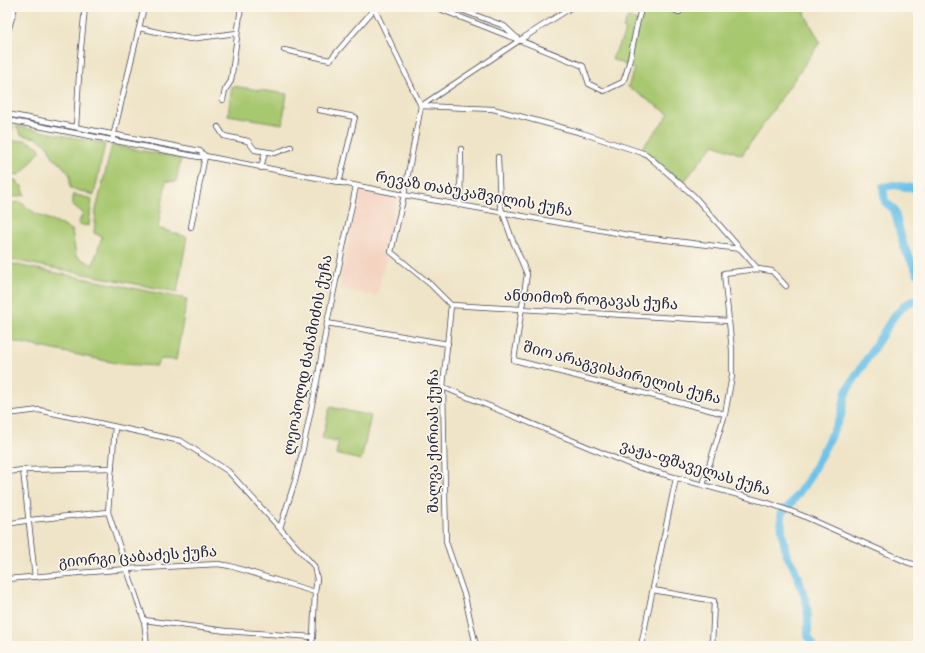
<svg xmlns="http://www.w3.org/2000/svg" width="925" height="653" viewBox="0 0 925 653" font-family="Vollkorn,'Noto Serif Georgian',serif">
	<rect width="100%" height="100%" fill="#fbf7ec"/>
	<filter id="ink" filterUnits="userSpaceOnUse"><feTurbulence type="fractalNoise" baseFrequency=".025" numOctaves="2"/><feDisplacementMap in="SourceGraphic" scale="8" xChannelSelector="R" yChannelSelector="G"/><feConvolveMatrix kernelMatrix="1 2 1 2 8 2 1 2 1" color-interpolation-filters="sRGB"/></filter>
	<filter id="wash" filterUnits="userSpaceOnUse"><feTurbulence type="fractalNoise" baseFrequency=".012" numOctaves="4" result="noise"/><feDisplacementMap in="SourceGraphic" scale="16" xChannelSelector="R" yChannelSelector="G"/><feGaussianBlur stdDeviation="0.9" result="paint"/><feColorMatrix in="noise" values="0 0 0 0 0 0 0 0 0 0 0 0 0 0 0 0 0 1.4 0 .05"/><feComposite in="paint" operator="in"/></filter>
	<g filter="url(#wash)">
		<rect width="100%" height="100%" fill="#efe4c7"/>
		<!-- built -->
		<polygon fill="#f4d3c1" points="359,190 397,198 384,252 386,259 377,296 339,289"/>
		<!-- green -->
		<g fill="#a8c870" stroke="#657556">
			<polygon points="645,7 803,7 807,18 820,42 742,155 714,144 683,183 662,167 639,152 669,114 628,87 634,69 612,59 626,30 623,28 628,17 639,22"/>
			<polygon points="232,86 287,94 282,124 228,115"/>
			<polygon points="7,125 13,126 7,145"/>
			<polygon points="16,126 105,144 94,195 70,188 70,175 60,163 54,159 47,145 36,138 21,135"/>
			<polygon points="25,140 39,147 40,151 25,170 21,172 19,175 7,173 7,158 13,141"/>
			<polygon points="112,145 181,158 176,182 166,181 158,228 187,237 177,292 7,259 7,204 20,202 35,213 72,230 76,256 93,265 102,237 94,233 96,210"/>
			<polygon points="7,178 18,181 18,184 22,186 25,195 7,198"/>
			<polygon points="73,194 92,199 89,226 78,224 83,213 73,205"/>
			<polygon points="7,263 187,299 176,360 161,359 156,366 121,364 7,340"/>
			<polygon points="330,407 371,416 361,460 336,454 339,439 336,439 336,442 322,439"/>
		</g>
		<g fill="none" stroke-linecap="round" stroke-linejoin="round">
			<!-- river -->
			<g stroke="#6cc1e8" stroke-width="8">
				<polyline points="918,189 894,185 883,187 885,202 894,209 904,247 918,274"/>
				<polyline points="814,646 808,636 808,617 806,600 794,567 786,554 782,531 781,513 790,505 808,480 841,416 846,392 894,316 906,304 918,299"/>
			</g>
		</g>
	</g>
	<g filter="url(#ink)">
		<g fill="none" stroke-linecap="round" stroke-linejoin="round">
			<!-- minor casing -->
			<g stroke="#413f50" stroke-width="6">
				<g id="minor">
					<path d="M435 7C484 27 534 45 583 66L589 84 604 91 623 82C633 59 633 31 642 7"/>
					<polyline points="454,7 504,26 517,38"/>
					<polyline points="668,7 679,12"/>
					<polyline points="374,8 421,106 404,195 391,252 430,284 451,305 443,387 446,542 465,597 476,646"/>
					<polyline points="139,28 190,39 237,33"/>
					<polyline points="7,35 15,7"/>
					<polyline points="284,50 330,60 376,7"/>
					<polyline points="223,100 225,90 231,81 241,7"/>
					<polyline points="421,106 493,109 582,133 646,154 694,196 758,269"/>
					<polyline points="421,106 520,40 572,7"/>
					<polyline points="319,110 355,117 339,183"/>
					<polyline points="7,114 200,151 205,156"/>
					<polyline points="7,120 199,157 205,156 404,195 634,236 740,249"/>
					<polyline points="76,127 80,58 85,7"/>
					<polyline points="218,127 224,136 248,141 255,150 275,153 291,147"/>
					<polyline points="112,141 144,7"/>
					<polyline points="498,157 500,205 512,239 527,274 514,360 725,414"/>
					<polyline points="261,168 265,152"/>
					<polyline points="460,205 461,149"/>
					<polyline points="191,227 205,156"/>
					<polyline points="451,305 729,321"/>
					<polyline points="327,323 448,344"/>
					<polyline points="443,387 634,466 771,504 801,515 909,563 918,565"/>
					<polyline points="7,414 39,410 181,441 228,471 314,566 317,579 315,592 313,637 311,646"/>
					<polyline points="115,427 108,512 144,620 147,646"/>
					<polyline points="23,470 35,577"/>
					<polyline points="7,472 23,470 112,468"/>
					<polyline points="703,485 725,414 732,376 732,350 724,273 758,269 772,271 786,286"/>
					<polyline points="7,524 30,520 108,512"/>
					<polyline points="280,528 295,481 302,453 318,376 327,323 356,186"/>
					<polyline points="7,579 127,569 218,564 230,566 315,592"/>
					<polyline points="653,590 714,601 712,646"/>
					<polyline points="144,620 226,631 313,637"/>
					<polyline points="641,646 676,478"/>
				</g>
			</g>
			<!-- minor -->
			<use href="#minor" stroke="#fff" stroke-width="4.5"/>
		</g>
	</g>
	<g text-anchor="middle" dominant-baseline="central" stroke-width="3" stroke-linejoin="round" paint-order="stroke">
		<!-- street labels -->
		<g font-size="15" fill="#22223b" stroke="#fbf7ec">
			<text transform="translate(474 195) rotate(10)">რევაზ თაბუკაშვილის ქუჩა</text>
			<text transform="translate(591 301) rotate(3)">ანთიმოზ როგავას ქუჩა</text>
			<text transform="translate(309 355) rotate(-79)">ლეოპოლდ ძაძამიძის ქუჩა</text>
			<text transform="translate(622 374) rotate(15)">შიო არაგვისპირელის ქუჩა</text>
			<text transform="translate(434 441) rotate(-90)">შალვა ქირიას ქუჩა</text>
			<text transform="translate(695 469) rotate(17)">ვაჟა-ფშაველას ქუჩა</text>
			<text transform="translate(138 558) rotate(-4)">გიორგი ცაბაძეს ქუჩა</text>
		</g>
	</g>
	<!-- margin -->
	<rect width="925" height="653" fill="none" stroke="#fbf7ec" stroke-width="24"/>
</svg>
